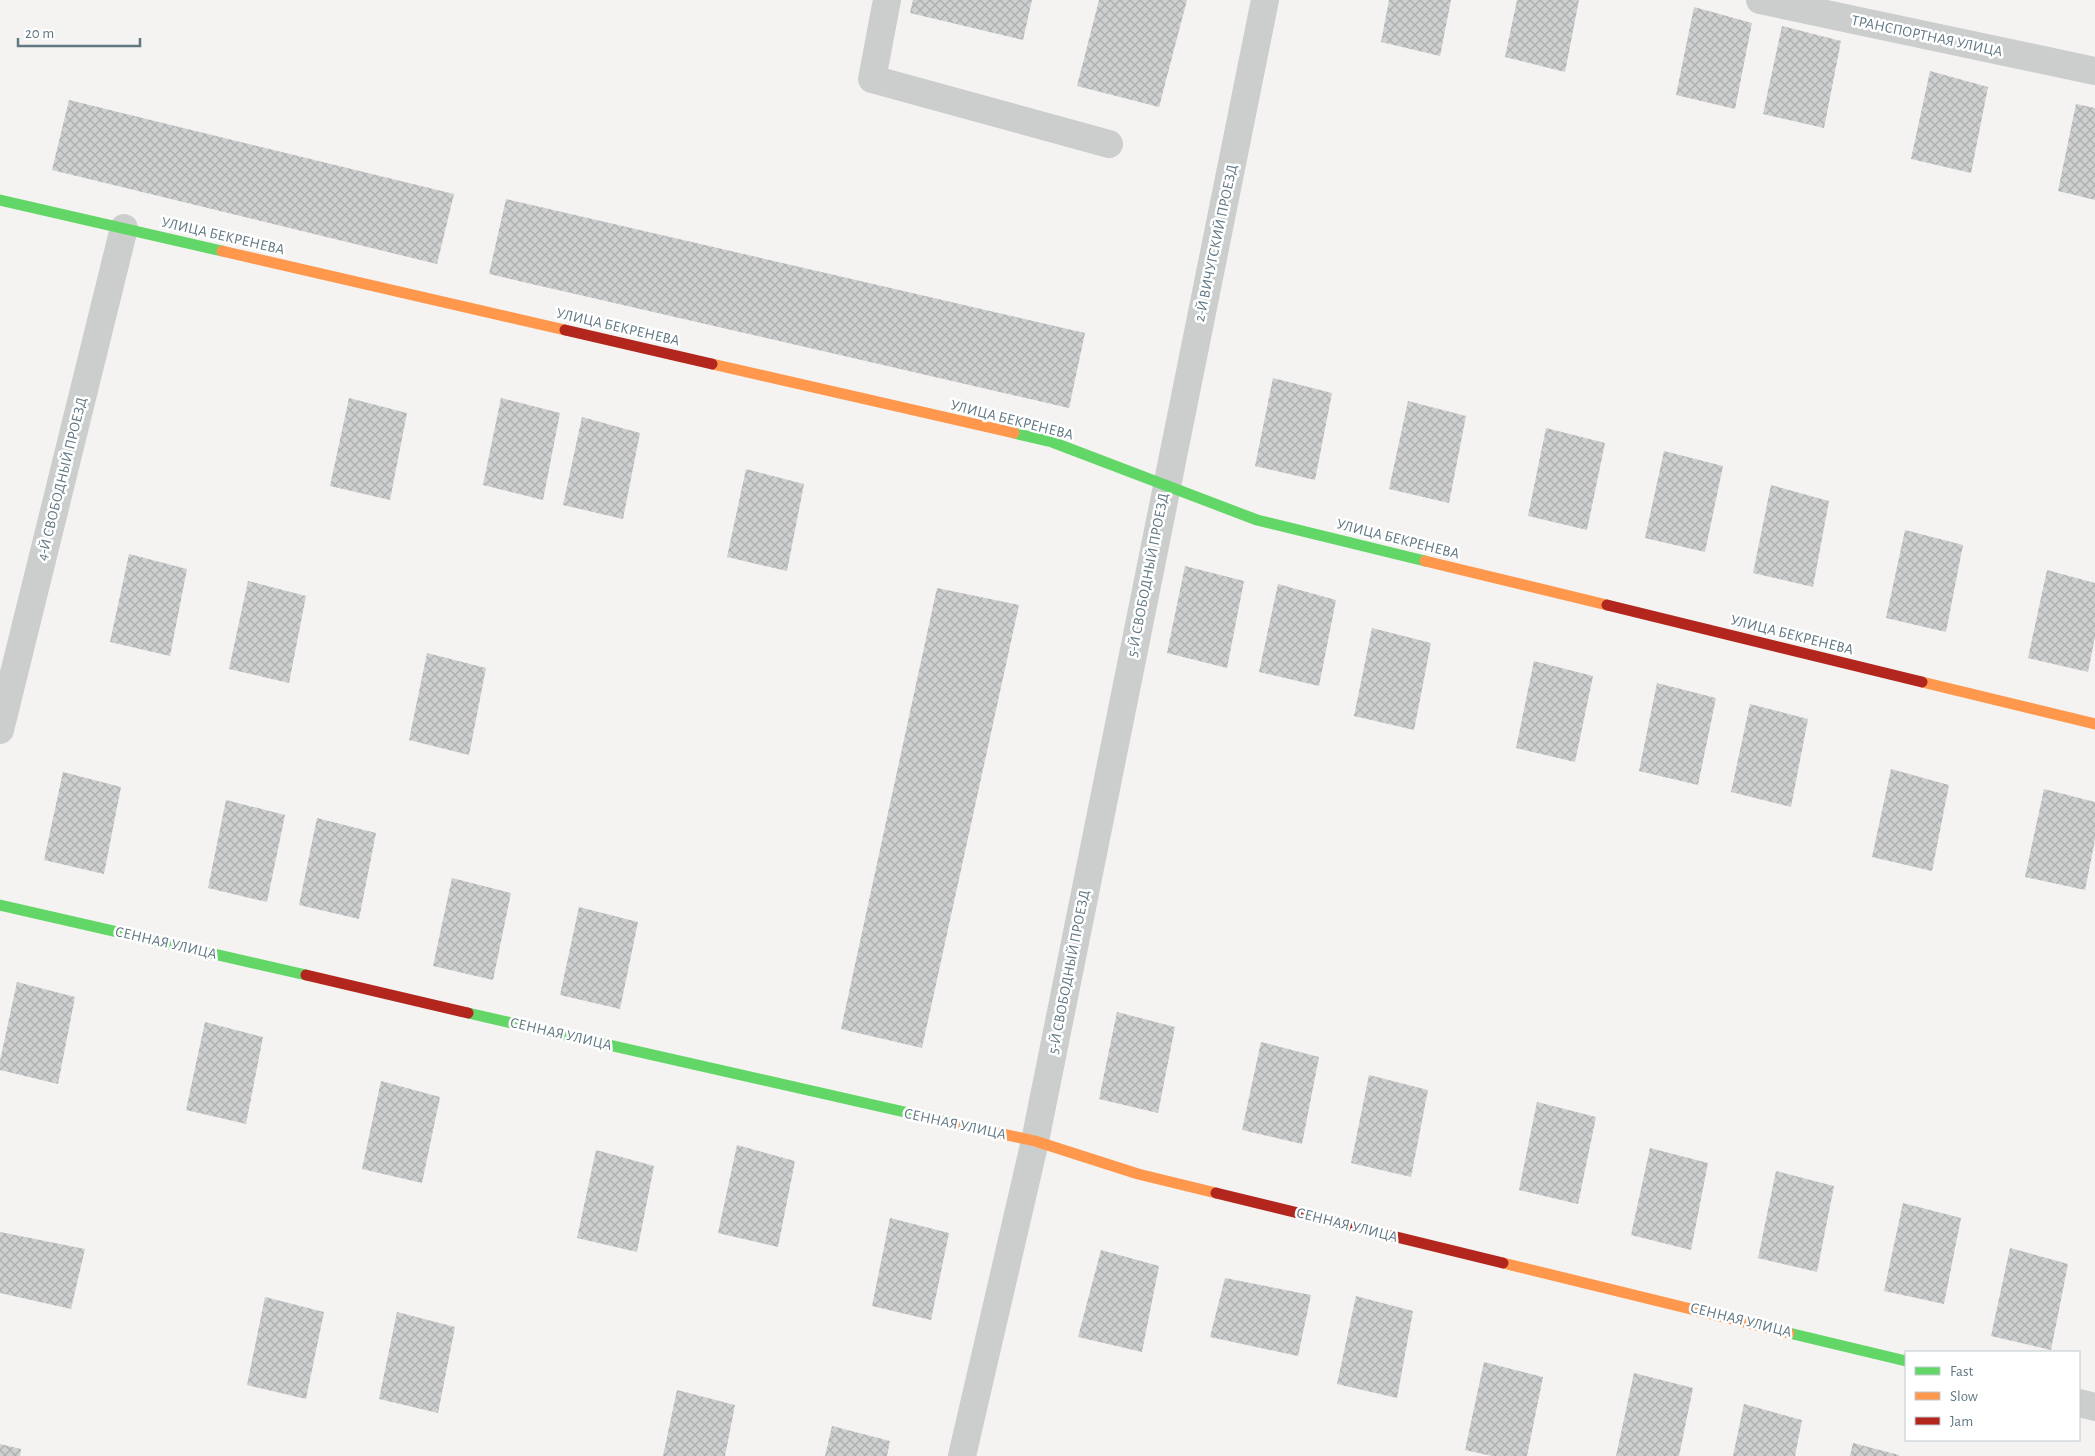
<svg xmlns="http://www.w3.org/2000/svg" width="2095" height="1456" viewBox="0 0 2095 1456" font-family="'Alegreya Sans',sans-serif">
	<defs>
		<pattern id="building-cross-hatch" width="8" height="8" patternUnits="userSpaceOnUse" patternTransform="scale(1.25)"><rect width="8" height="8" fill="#cecfcf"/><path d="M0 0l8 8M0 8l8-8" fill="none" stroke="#abadae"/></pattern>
	</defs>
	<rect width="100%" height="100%" fill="#f4f3f1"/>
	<!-- building -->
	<g fill="url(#building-cross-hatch)">
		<polygon points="913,0 1032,0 1023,40 910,13"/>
		<polygon points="1099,0 1187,0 1159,107 1077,86"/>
		<polygon points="1389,0 1451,0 1440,56 1381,42"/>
		<polygon points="1517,0 1579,0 1565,72 1505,57"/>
		<polygon points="1694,7 1752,23 1735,109 1676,95"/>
		<polygon points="1782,26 1841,41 1824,128 1763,114"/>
		<polygon points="1930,71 1988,87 1971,173 1911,159"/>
		<polygon points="69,100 454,194 437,264 52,170"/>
		<polygon points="2076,104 2095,108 2095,200 2058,191"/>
		<polygon points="506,199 1085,333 1069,408 489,274"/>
		<polygon points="1273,378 1332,393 1315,480 1255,466"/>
		<polygon points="349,398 407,413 390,500 330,486"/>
		<polygon points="501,398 560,413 543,500 483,485"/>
		<polygon points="1408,401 1466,416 1449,503 1389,489"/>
		<polygon points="582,417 640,433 623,519 563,505"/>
		<polygon points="1546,428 1605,443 1587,530 1528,516"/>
		<polygon points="1664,451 1723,466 1705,552 1645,538"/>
		<polygon points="746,469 804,484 787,571 727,557"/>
		<polygon points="1771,485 1829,501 1813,587 1753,573"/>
		<polygon points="1905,530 1963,545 1946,632 1886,618"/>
		<polygon points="129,554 187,569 170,656 110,642"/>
		<polygon points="1185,566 1244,581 1227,668 1167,653"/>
		<polygon points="2047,570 2095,583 2095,637 2088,672 2028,658"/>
		<polygon points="248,581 306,596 289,683 229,669"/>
		<polygon points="1278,584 1336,600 1319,686 1259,672"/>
		<polygon points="937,588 1019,605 922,1048 841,1029"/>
		<polygon points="1372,628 1431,643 1414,730 1354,716"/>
		<polygon points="427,653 486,668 469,755 409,740"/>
		<polygon points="1534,661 1593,676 1575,762 1516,748"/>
		<polygon points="1657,683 1716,698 1698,785 1639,771"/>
		<polygon points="1750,704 1808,719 1791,807 1731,792"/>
		<polygon points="1891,769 1949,785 1932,871 1872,857"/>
		<polygon points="63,772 121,787 104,874 44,860"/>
		<polygon points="2044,789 2095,802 2095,840 2085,890 2025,877"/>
		<polygon points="226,800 285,815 267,902 208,888"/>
		<polygon points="317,818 376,833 359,919 299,905"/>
		<polygon points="452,878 511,893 493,980 433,966"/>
		<polygon points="579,907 638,922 620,1009 560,995"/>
		<polygon points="17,982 75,997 58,1084 0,1070 0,1061"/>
		<polygon points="1117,1012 1175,1027 1158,1113 1099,1099"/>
		<polygon points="205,1022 263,1037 246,1124 186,1110"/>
		<polygon points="1261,1042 1319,1057 1302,1144 1242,1130"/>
		<polygon points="1369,1075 1428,1090 1411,1177 1351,1163"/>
		<polygon points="381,1081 440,1097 422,1183 362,1169"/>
		<polygon points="1537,1102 1596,1117 1578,1204 1519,1190"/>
		<polygon points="737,1145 795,1161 778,1247 718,1233"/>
		<polygon points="1650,1148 1708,1163 1691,1250 1631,1235"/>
		<polygon points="596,1150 654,1166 637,1252 577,1238"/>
		<polygon points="1776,1171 1834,1186 1817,1272 1758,1258"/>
		<polygon points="1903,1203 1961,1218 1944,1304 1884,1291"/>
		<polygon points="890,1218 949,1233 931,1320 872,1306"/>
		<polygon points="0,1232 85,1249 71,1309 0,1293"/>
		<polygon points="2010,1248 2068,1264 2051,1350 1991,1336"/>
		<polygon points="1101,1250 1159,1266 1142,1352 1078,1337"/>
		<polygon points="1225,1278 1311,1295 1298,1356 1210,1337"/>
		<polygon points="1356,1296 1413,1311 1397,1398 1337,1384"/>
		<polygon points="265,1297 324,1312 306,1399 247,1385"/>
		<polygon points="397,1312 455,1327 438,1413 379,1399"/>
		<polygon points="1484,1362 1543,1377 1527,1456 1492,1456 1465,1450"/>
		<polygon points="1634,1373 1693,1388 1679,1456 1616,1456"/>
		<polygon points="677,1390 735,1405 725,1456 663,1456"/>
		<polygon points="1744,1404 1802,1420 1795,1456 1733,1456"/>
		<polygon points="832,1426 890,1441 887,1456 825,1456"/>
		<polygon points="1853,1443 1899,1455 1899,1456 1850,1456"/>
		<polygon points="0,1444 21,1449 20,1456 0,1456"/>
	</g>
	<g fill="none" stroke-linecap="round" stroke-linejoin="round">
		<!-- street -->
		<g stroke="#cccece" stroke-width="28">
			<polyline points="887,0 872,79 1109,144"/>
			<polyline points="1760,0 2095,71"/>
			<polyline points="0,730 124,228"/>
			<polyline points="2079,1403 2095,1407"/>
			<polyline points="962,1456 1035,1141 1265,0"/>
		</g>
		<!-- fast -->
		<g stroke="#63d668" stroke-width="11">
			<polyline points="0,200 222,251"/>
			<polyline points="1014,433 1052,442 1257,520 1425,561"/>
			<polyline points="0,905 306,975"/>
			<polyline points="468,1013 953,1123"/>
			<polyline points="1789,1333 1906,1361"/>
		</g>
		<!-- slow -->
		<g stroke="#ff974d" stroke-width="11">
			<polyline points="222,251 565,330"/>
			<polyline points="712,364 1014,433"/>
			<polyline points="1425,561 1607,605"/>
			<polyline points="1922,682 2095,724"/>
			<polyline points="953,1123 1035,1141 1138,1174 1216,1193"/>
			<polyline points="1503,1263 1789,1333"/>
		</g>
		<!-- jam -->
		<g stroke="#b3261e" stroke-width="11">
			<polyline points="565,330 712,364"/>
			<polyline points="1607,605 1922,682"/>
			<polyline points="306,975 468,1013"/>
			<polyline points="1216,1193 1503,1263"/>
		</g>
	</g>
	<g text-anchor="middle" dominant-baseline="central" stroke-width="5" stroke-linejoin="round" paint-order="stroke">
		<!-- street labels -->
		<g font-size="15" fill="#617884" stroke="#fff">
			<text transform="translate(1927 36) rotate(12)">ТРАНСПОРТНАЯ УЛИЦА</text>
			<text transform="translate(223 236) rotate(13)">УЛИЦА БЕКРЕНЕВА</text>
			<text transform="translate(1216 243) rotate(-78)">2-Й ВИЧУГСКИЙ ПРОЕЗД</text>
			<text transform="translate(618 327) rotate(13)">УЛИЦА БЕКРЕНЕВА</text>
			<text transform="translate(1012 420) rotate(14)">УЛИЦА БЕКРЕНЕВА</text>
			<text transform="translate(62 479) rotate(-76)">4-Й СВОБОДНЫЙ ПРОЕЗД</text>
			<text transform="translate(1398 539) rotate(14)">УЛИЦА БЕКРЕНЕВА</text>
			<text transform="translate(1148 575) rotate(-79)">5-Й СВОБОДНЫЙ ПРОЕЗД</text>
			<text transform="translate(1792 635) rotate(14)">УЛИЦА БЕКРЕНЕВА</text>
			<text transform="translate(166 943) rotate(13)">СЕННАЯ УЛИЦА</text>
			<text transform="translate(1069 972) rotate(-79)">5-Й СВОБОДНЫЙ ПРОЕЗД</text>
			<text transform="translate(561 1034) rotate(13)">СЕННАЯ УЛИЦА</text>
			<text transform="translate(955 1124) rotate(12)">СЕННАЯ УЛИЦА</text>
			<text transform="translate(1347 1225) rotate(14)">СЕННАЯ УЛИЦА</text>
			<text transform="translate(1741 1320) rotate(14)">СЕННАЯ УЛИЦА</text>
		</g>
	</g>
	<!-- legend -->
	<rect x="1905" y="1351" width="175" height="90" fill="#ffffff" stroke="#c0c9ce"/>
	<rect x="1915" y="1367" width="25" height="8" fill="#63d668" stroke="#c0c9ce"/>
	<text x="1950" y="1376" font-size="15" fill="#617884">Fast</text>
	<rect x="1915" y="1392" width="25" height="8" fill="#ff974d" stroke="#c0c9ce"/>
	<text x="1950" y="1401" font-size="15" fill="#617884">Slow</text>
	<rect x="1915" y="1417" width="25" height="8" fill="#b3261e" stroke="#c0c9ce"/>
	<text x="1950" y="1426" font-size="15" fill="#617884">Jam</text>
	<!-- scale -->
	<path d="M18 38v8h122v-8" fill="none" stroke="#617884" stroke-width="2.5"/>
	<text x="25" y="38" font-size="15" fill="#617884" stroke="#ffffff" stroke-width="4" paint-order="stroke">20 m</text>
</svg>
